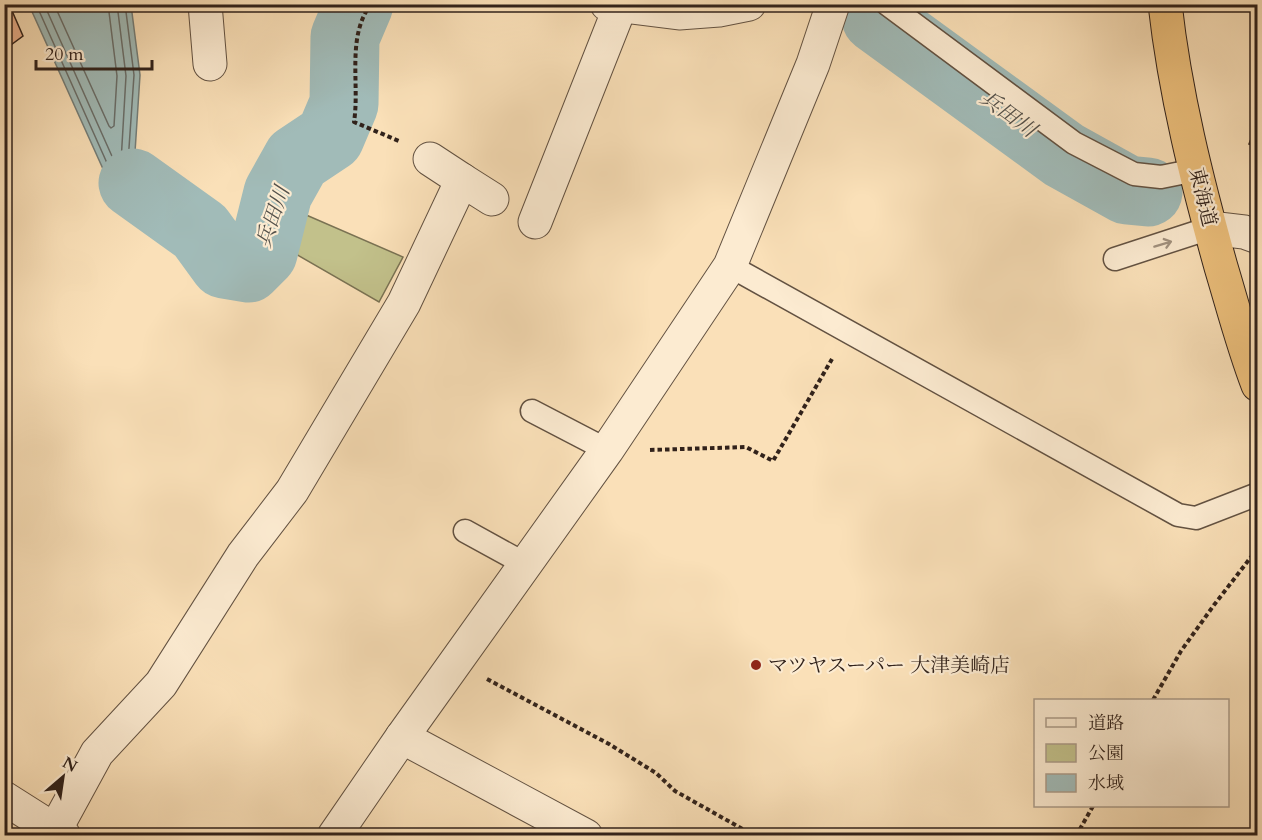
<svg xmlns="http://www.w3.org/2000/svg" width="1262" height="840" viewBox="0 0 1262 840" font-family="Cardo,'Noto Serif JP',serif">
	<rect width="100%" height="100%" fill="#fae0b8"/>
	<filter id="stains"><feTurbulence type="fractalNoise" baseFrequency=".00333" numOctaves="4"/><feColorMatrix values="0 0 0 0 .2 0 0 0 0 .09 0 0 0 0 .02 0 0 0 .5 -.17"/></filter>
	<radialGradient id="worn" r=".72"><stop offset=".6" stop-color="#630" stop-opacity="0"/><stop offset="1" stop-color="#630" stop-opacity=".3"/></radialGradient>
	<!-- green -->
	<polygon fill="#c2c18b" stroke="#7a7253" stroke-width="1.5" points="297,211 403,257 379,302 294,253"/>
	<!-- water -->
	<polygon fill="#a1bbb8" stroke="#747e79" stroke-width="1.5" points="29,5 131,5 140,75 133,183 113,191"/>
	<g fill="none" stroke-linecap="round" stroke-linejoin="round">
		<!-- shore -->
		<g stroke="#696e6a" stroke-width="1.5">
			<polyline points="36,4 115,181 118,182 126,179 127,177 134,75 125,4"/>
			<polyline points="44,4 115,163 118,165 121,162 126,76 117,4"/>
			<polyline points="54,4 109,126 111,128 114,126 117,76 108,4"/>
		</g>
		<!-- river -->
		<g stroke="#a1bbb8" stroke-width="69">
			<polyline points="876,18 1064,155 1127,190 1148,192"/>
			<polyline points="133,183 200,231 224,264 248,268 263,253 278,193 297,159 330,137 344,104 345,37 359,4"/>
		</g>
	</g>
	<!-- building -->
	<g fill="#ebb18d" stroke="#31221b" stroke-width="1.5">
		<polygon points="4,4 9,4 23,36 4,50"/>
		<polygon points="1258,121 1258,147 1249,144"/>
	</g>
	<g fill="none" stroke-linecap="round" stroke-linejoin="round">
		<!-- service casing -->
		<g stroke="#635242" stroke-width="25">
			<g id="service">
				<polyline points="887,4 1074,143 1134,174 1161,177 1196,170"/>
				<polyline points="1115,259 1210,228"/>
				<polyline points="730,266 1178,515 1196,518 1258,494"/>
				<polyline points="532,411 607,450"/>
				<polyline points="465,531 525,564"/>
			</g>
		</g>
		<!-- minor casing -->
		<g stroke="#635242" stroke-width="35">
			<g id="minor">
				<polyline points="205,4 210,64"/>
				<polyline points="430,159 462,180"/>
				<polyline points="535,222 620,7"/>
				<polyline points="1210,228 1244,232 1258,237"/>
				<polyline points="402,737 586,836"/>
				<polyline points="4,798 64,836"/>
				<polyline points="55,830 97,753 161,684 243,555 292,491 404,303 462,180 492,199"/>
				<polyline points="334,836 402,737 607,450 730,266 813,64 833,4"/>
			</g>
		</g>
		<!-- tertiary casing -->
		<g stroke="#635242" stroke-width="35">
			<polyline id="tertiary" points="607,4 679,13 719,10 749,4"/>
		</g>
		<!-- trunk casing -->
		<g stroke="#31221b" stroke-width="35">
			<path id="trunk" d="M1165 4C1175 94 1197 181 1221 267 1233 307 1243 346 1258 385"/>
		</g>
		<!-- path -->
		<g stroke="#31221b" stroke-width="4" stroke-dasharray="4.5 3" stroke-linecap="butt">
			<path d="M371 4C346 37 360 84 354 122L399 141"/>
			<polyline points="650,450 746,447 773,461 832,359"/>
			<polyline points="487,679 609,744 656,773 675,791 755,836"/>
			<polyline points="1153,700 1181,651 1214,605 1258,548"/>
			<polyline points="1076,836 1093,806"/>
		</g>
		<!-- service -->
		<use href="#service" stroke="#fcebd1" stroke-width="22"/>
		<!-- minor -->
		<use href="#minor" stroke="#fcebd1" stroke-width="33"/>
		<!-- tertiary -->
		<use href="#tertiary" stroke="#fcebd1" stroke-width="33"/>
		<!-- trunk -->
		<use href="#trunk" stroke="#edc07c" stroke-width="33"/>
	</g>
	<!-- one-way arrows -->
	<defs><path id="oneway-shaft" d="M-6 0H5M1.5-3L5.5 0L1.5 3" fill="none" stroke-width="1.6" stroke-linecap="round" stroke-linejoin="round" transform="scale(1.5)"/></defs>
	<use stroke="#a1917f" href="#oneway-shaft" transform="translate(1163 244) rotate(-17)"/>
	<!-- markers -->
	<circle fill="#8f2418" stroke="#fcebd1" stroke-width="2" cx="756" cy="665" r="6"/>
	<g text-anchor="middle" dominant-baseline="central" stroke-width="4.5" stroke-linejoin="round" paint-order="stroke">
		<!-- street labels -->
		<g font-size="20" fill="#31221b" stroke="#fcebd1">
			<text transform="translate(1203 197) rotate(76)">東海道</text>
		</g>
		<!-- poi labels -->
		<g font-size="20" fill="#31221b" stroke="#fcebd1" text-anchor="start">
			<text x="768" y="665">マツヤスーパー 大津美崎店</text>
		</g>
		<!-- water labels -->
		<g font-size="21" font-style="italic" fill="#53504a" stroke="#fcebd1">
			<text transform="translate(1008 114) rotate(36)">兵田川</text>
			<text transform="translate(273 217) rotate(-71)">兵田川</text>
		</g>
	</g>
	<!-- margin -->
	<rect width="1262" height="840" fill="none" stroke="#fae0b8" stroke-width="24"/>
	<rect x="6" y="6" width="1250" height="828" fill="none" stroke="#31221b" stroke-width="3"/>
	<rect x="12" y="12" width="1238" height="816" fill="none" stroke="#31221b" stroke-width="1.5"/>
	<!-- legend -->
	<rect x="1034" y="699" width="195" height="108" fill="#fcebd1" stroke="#ab9b88" stroke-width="1.5"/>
	<rect x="1046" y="718" width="30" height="9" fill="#fcebd1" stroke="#ab9b88" stroke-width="1.5"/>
	<text x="1088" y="729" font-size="18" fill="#31221b">道路</text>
	<rect x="1046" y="744" width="30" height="18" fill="#c2c18b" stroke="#ab9b88" stroke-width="1.5"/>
	<text x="1088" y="759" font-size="18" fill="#31221b">公園</text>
	<rect x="1046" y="774" width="30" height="18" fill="#a1bbb8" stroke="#ab9b88" stroke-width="1.5"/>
	<text x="1088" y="789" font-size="18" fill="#31221b">水域</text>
	<!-- north arrow -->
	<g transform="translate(63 777) rotate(29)" stroke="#fcebd1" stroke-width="4.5" paint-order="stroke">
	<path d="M0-4.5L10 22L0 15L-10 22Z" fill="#31221b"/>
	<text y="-9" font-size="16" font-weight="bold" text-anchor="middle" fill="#31221b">N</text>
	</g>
	<!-- scale -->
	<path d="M36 60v9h116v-9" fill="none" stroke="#31221b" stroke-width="3"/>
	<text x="45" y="60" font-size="18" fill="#31221b" stroke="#fcebd1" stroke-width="4.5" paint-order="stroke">20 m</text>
	<rect width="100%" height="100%" filter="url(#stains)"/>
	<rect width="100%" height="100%" fill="url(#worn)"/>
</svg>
